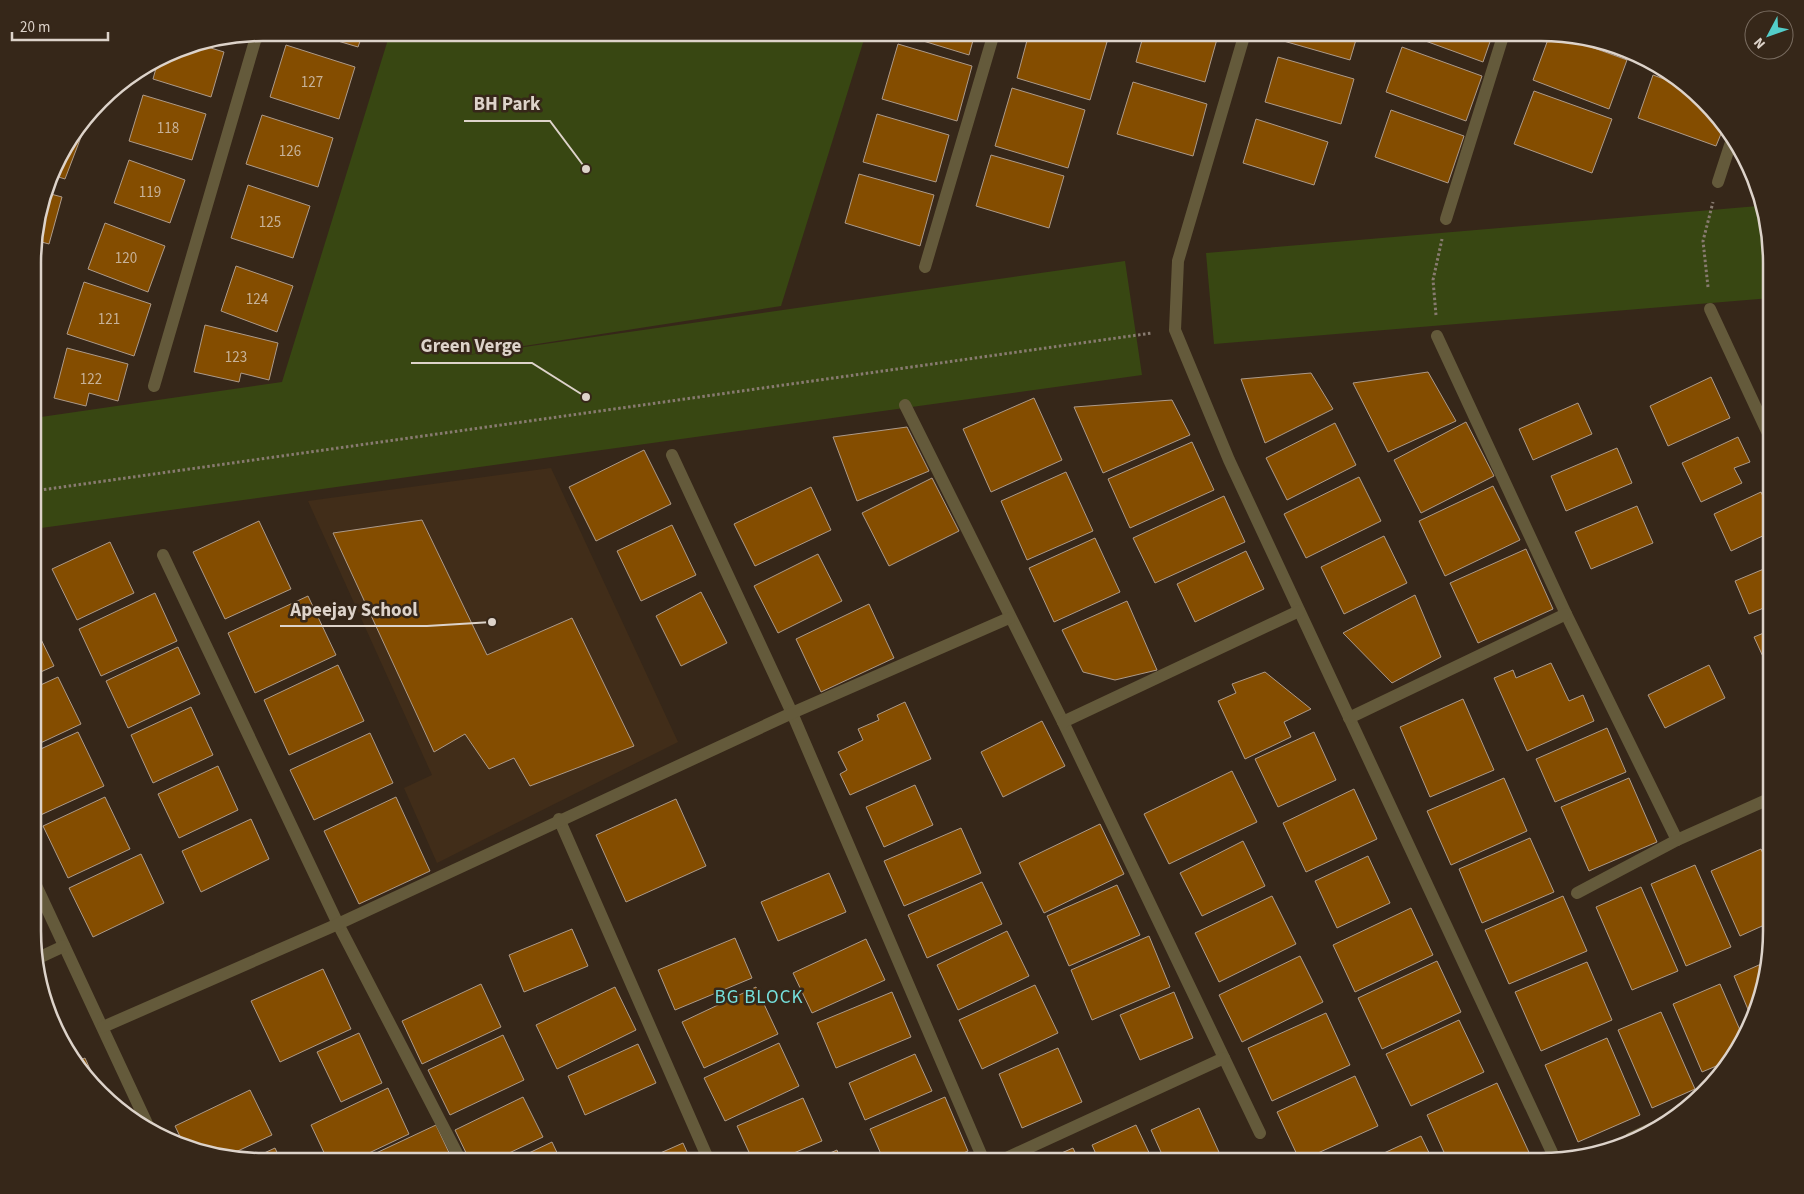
<svg xmlns="http://www.w3.org/2000/svg" width="1804" height="1194" viewBox="0 0 1804 1194" font-family="'Source Sans 3',sans-serif">
	<rect width="100%" height="100%" fill="#362719"/>
	<!-- built -->
	<polygon fill="#412d19" points="551,468 678,742 437,863 404,788 432,775 308,501"/>
	<!-- green -->
	<g fill="#384712">
		<polygon points="390,33 866,33 781,306 454,357 1125,261 1142,375 34,529 34,418 282,382"/>
		<polygon points="1758,206 1771,249 1771,298 1214,344 1206,253"/>
	</g>
	<!-- building -->
	<g fill="#844d00" stroke="#ad9a89">
		<polygon points="311,33 363,33 358,47"/>
		<polygon points="897,33 975,33 969,55"/>
		<polygon points="1029,33 1075,33 1107,42 1090,100 1017,78"/>
		<polygon points="1144,33 1194,33 1217,39 1205,82 1136,62"/>
		<polygon points="1282,33 1358,33 1350,60 1280,40"/>
		<polygon points="1410,33 1493,33 1483,62 1409,35"/>
		<polygon points="1550,34 1561,36 1627,60 1609,109 1533,80"/>
		<polygon points="898,44 972,66 957,121 882,99"/>
		<polygon points="201,45 224,52 211,97 153,79 158,61 175,50"/>
		<polygon points="286,45 355,67 339,119 270,97"/>
		<polygon points="1402,47 1482,76 1466,121 1386,92"/>
		<polygon points="1278,57 1354,79 1341,124 1265,102"/>
		<polygon points="1653,75 1683,86 1723,129 1716,146 1638,118"/>
		<polygon points="1133,82 1207,104 1193,156 1117,134"/>
		<polygon points="1012,88 1085,110 1068,168 995,146"/>
		<polygon points="1534,91 1612,119 1592,173 1514,144"/>
		<polygon points="143,95 206,114 192,160 129,141"/>
		<polygon points="1391,110 1464,136 1448,183 1375,157"/>
		<polygon points="877,114 949,135 936,182 863,162"/>
		<polygon points="262,115 333,138 318,187 246,164"/>
		<polygon points="1256,119 1328,142 1314,185 1243,163"/>
		<polygon points="76,135 81,137 65,179 52,175 56,161"/>
		<polygon points="991,155 1064,176 1049,228 976,206"/>
		<polygon points="129,160 185,180 170,223 114,203"/>
		<polygon points="859,174 934,195 920,246 845,223"/>
		<polygon points="248,185 310,206 293,258 231,238"/>
		<polygon points="47,193 62,197 49,244 34,240"/>
		<polygon points="105,223 165,246 148,292 88,269"/>
		<polygon points="236,266 293,286 277,332 221,311"/>
		<polygon points="84,282 151,304 134,356 67,334"/>
		<polygon points="205,325 278,343 269,380 241,373 239,382 194,372"/>
		<polygon points="67,348 128,364 118,401 89,393 86,406 54,398"/>
		<polygon points="1428,372 1456,421 1388,452 1353,383"/>
		<polygon points="1311,373 1333,409 1265,443 1241,379"/>
		<polygon points="1711,377 1730,418 1668,446 1650,406"/>
		<polygon points="1034,398 1062,460 991,492 963,429"/>
		<polygon points="1172,400 1190,435 1103,473 1074,407"/>
		<polygon points="1578,403 1592,434 1533,460 1519,429"/>
		<polygon points="1466,422 1494,476 1421,513 1394,460"/>
		<polygon points="1335,423 1356,465 1287,500 1266,458"/>
		<polygon points="907,427 929,471 857,501 833,437"/>
		<polygon points="1738,437 1750,462 1734,468 1742,483 1701,502 1682,463"/>
		<polygon points="1192,442 1214,490 1130,528 1108,479"/>
		<polygon points="1617,448 1632,483 1566,511 1551,476"/>
		<polygon points="644,450 671,504 596,541 569,487"/>
		<polygon points="1066,472 1093,531 1027,560 1001,501"/>
		<polygon points="1359,477 1381,521 1306,558 1284,514"/>
		<polygon points="932,478 959,531 889,566 862,513"/>
		<polygon points="1493,486 1520,540 1445,576 1419,521"/>
		<polygon points="811,487 831,530 755,566 734,524"/>
		<polygon points="1761,492 1771,514 1771,532 1731,551 1714,514"/>
		<polygon points="1224,496 1245,542 1155,583 1133,538"/>
		<polygon points="1637,506 1653,543 1591,569 1575,532"/>
		<polygon points="422,520 487,655 572,618 634,746 530,786 514,758 489,769 465,734 434,752 333,533"/>
		<polygon points="259,521 291,589 225,619 193,552"/>
		<polygon points="672,525 696,575 641,601 617,551"/>
		<polygon points="1384,536 1407,583 1344,614 1321,567"/>
		<polygon points="1095,538 1120,592 1054,622 1029,568"/>
		<polygon points="110,542 134,593 77,620 52,569"/>
		<polygon points="1526,549 1553,609 1478,643 1450,583"/>
		<polygon points="1246,551 1264,589 1195,622 1177,584"/>
		<polygon points="818,554 842,601 778,633 754,586"/>
		<polygon points="1771,566 1771,605 1749,614 1735,581"/>
		<polygon points="701,592 727,643 681,666 656,616"/>
		<polygon points="155,593 177,641 101,676 79,629"/>
		<polygon points="1415,595 1441,657 1392,683 1343,633"/>
		<polygon points="308,596 336,655 255,693 228,633"/>
		<polygon points="1127,601 1157,670 1115,680 1083,672 1062,630"/>
		<polygon points="869,604 894,658 821,692 796,639"/>
		<polygon points="34,625 54,666 34,675"/>
		<polygon points="1771,630 1771,672 1770,672 1754,637"/>
		<polygon points="178,647 200,694 128,728 106,681"/>
		<polygon points="1551,663 1569,701 1583,695 1594,721 1527,751 1494,678 1513,670 1516,678"/>
		<polygon points="338,665 364,721 289,755 264,700"/>
		<polygon points="1709,665 1725,698 1665,728 1648,695"/>
		<polygon points="1265,672 1311,709 1284,722 1291,737 1245,759 1218,701 1236,693 1232,684"/>
		<polygon points="58,677 81,724 34,746 34,688"/>
		<polygon points="1463,699 1494,770 1430,797 1400,727"/>
		<polygon points="905,702 931,759 850,795 840,774 847,770 838,752 863,740 858,729 879,720 877,715"/>
		<polygon points="191,707 213,755 153,783 131,735"/>
		<polygon points="1042,721 1065,766 1003,797 981,752"/>
		<polygon points="1607,728 1626,772 1555,802 1536,759"/>
		<polygon points="78,732 104,786 34,818 34,752"/>
		<polygon points="1314,732 1336,780 1278,807 1255,759"/>
		<polygon points="370,733 393,783 314,820 290,770"/>
		<polygon points="218,766 238,810 179,838 158,794"/>
		<polygon points="1232,771 1257,822 1169,864 1144,814"/>
		<polygon points="1504,778 1527,831 1451,865 1427,811"/>
		<polygon points="1629,778 1657,842 1589,871 1561,807"/>
		<polygon points="915,785 933,825 884,847 866,807"/>
		<polygon points="1354,789 1377,839 1306,872 1283,823"/>
		<polygon points="105,797 130,849 68,878 43,826"/>
		<polygon points="396,797 430,871 359,904 324,831"/>
		<polygon points="676,799 706,866 626,902 596,835"/>
		<polygon points="251,819 269,859 201,892 182,851"/>
		<polygon points="1100,824 1124,874 1044,913 1019,863"/>
		<polygon points="961,828 981,873 904,906 884,861"/>
		<polygon points="1530,838 1554,892 1482,923 1459,869"/>
		<polygon points="1243,841 1265,886 1202,916 1180,873"/>
		<polygon points="1761,849 1771,871 1771,922 1740,936 1711,871"/>
		<polygon points="141,854 164,903 93,937 69,888"/>
		<polygon points="1368,856 1390,903 1337,928 1315,881"/>
		<polygon points="1695,865 1731,947 1686,966 1651,884"/>
		<polygon points="829,873 846,912 778,941 761,902"/>
		<polygon points="982,882 1002,924 927,958 908,915"/>
		<polygon points="1117,885 1140,935 1069,966 1047,916"/>
		<polygon points="1641,887 1678,971 1632,990 1596,907"/>
		<polygon points="1272,896 1296,944 1219,982 1195,933"/>
		<polygon points="1563,896 1587,951 1509,984 1485,930"/>
		<polygon points="1411,908 1433,955 1355,992 1333,945"/>
		<polygon points="572,929 588,966 524,992 509,955"/>
		<polygon points="1007,931 1029,976 958,1010 937,965"/>
		<polygon points="1149,936 1170,987 1092,1020 1071,970"/>
		<polygon points="735,938 752,978 675,1010 658,970"/>
		<polygon points="866,939 885,980 812,1013 793,973"/>
		<polygon points="1300,956 1323,1002 1242,1042 1219,995"/>
		<polygon points="1437,961 1461,1012 1382,1049 1358,998"/>
		<polygon points="1768,961 1759,1005 1752,1019 1734,976"/>
		<polygon points="1587,962 1612,1020 1541,1051 1515,992"/>
		<polygon points="323,969 351,1029 280,1062 251,1001"/>
		<polygon points="481,984 501,1027 422,1064 402,1021"/>
		<polygon points="1720,984 1743,1037 1733,1059 1702,1072 1673,1004"/>
		<polygon points="1035,985 1058,1033 982,1069 959,1020"/>
		<polygon points="615,987 636,1030 557,1069 536,1025"/>
		<polygon points="756,987 778,1034 704,1068 682,1022"/>
		<polygon points="892,992 911,1037 836,1068 817,1023"/>
		<polygon points="1174,992 1193,1038 1140,1060 1120,1015"/>
		<polygon points="1661,1012 1695,1089 1652,1108 1618,1030"/>
		<polygon points="1326,1013 1350,1065 1272,1101 1248,1048"/>
		<polygon points="1459,1020 1484,1072 1411,1106 1386,1054"/>
		<polygon points="359,1033 382,1083 341,1102 317,1052"/>
		<polygon points="503,1035 524,1080 450,1115 428,1070"/>
		<polygon points="1607,1038 1640,1115 1578,1142 1545,1065"/>
		<polygon points="779,1043 799,1086 725,1121 704,1078"/>
		<polygon points="638,1044 656,1083 585,1115 568,1076"/>
		<polygon points="1058,1048 1082,1102 1022,1128 999,1074"/>
		<polygon points="915,1054 932,1091 865,1120 849,1083"/>
		<polygon points="85,1058 95,1080 78,1061"/>
		<polygon points="1355,1076 1378,1126 1300,1161 1277,1112"/>
		<polygon points="1497,1083 1533,1161 1448,1161 1427,1115"/>
		<polygon points="388,1088 409,1134 352,1161 328,1161 311,1125"/>
		<polygon points="250,1090 272,1135 227,1156 185,1147 175,1126"/>
		<polygon points="523,1097 543,1137 492,1161 470,1161 455,1130"/>
		<polygon points="945,1097 968,1151 945,1161 884,1161 870,1129"/>
		<polygon points="803,1098 822,1141 775,1161 753,1161 737,1126"/>
		<polygon points="1199,1108 1223,1161 1165,1161 1151,1130"/>
		<polygon points="436,1125 453,1161 359,1161"/>
		<polygon points="1136,1125 1153,1161 1099,1161 1092,1145"/>
		<polygon points="1421,1136 1433,1161 1375,1161 1373,1158"/>
		<polygon points="552,1142 561,1161 512,1161"/>
		<polygon points="683,1143 691,1161 642,1161"/>
		<polygon points="275,1148 281,1161 251,1159"/>
		<polygon points="1073,1148 1079,1161 1043,1161"/>
		<polygon points="837,1150 841,1161 811,1161"/>
	</g>
	<g fill="none" stroke-linecap="round" stroke-linejoin="round">
		<!-- path -->
		<g stroke="#887b70" stroke-width="3" stroke-dasharray="2.5 2.5" stroke-linecap="butt">
			<polyline points="1708,287 1703,241 1713,202"/>
			<polyline points="1436,315 1433,280 1442,239"/>
			<polyline points="34,491 1152,333"/>
		</g>
		<!-- minor -->
		<g stroke="#645a3b" stroke-width="12">
			<polyline points="1245,33 1178,261 1175,330 1229,460 1556,1161"/>
			<polyline points="1718,182 1732,139"/>
			<polyline points="1446,219 1504,33"/>
			<polyline points="925,267 994,33"/>
			<polyline points="1710,309 1771,440"/>
			<polyline points="1437,336 1566,614 1677,840"/>
			<polyline points="154,386 257,34"/>
			<polyline points="905,405 1063,722 1260,1133"/>
			<polyline points="672,455 792,713 984,1161"/>
			<polyline points="163,555 338,924 461,1161"/>
			<polyline points="1349,718 1566,614"/>
			<polyline points="1063,722 1299,611"/>
			<polyline points="559,819 709,1161"/>
			<polyline points="34,881 150,1130"/>
			<polyline points="1577,893 1677,840 1771,798"/>
			<polyline points="34,960 64,946"/>
			<polyline points="103,1027 338,924 792,713 1009,618"/>
			<polyline points="1000,1161 1224,1058"/>
		</g>
		<!-- tertiary -->
		<polyline stroke="#645a3b" stroke-width="12" points="1631,1138 1664,1123"/>
	</g>
	<g text-anchor="middle" dominant-baseline="central" stroke-width="5" stroke-linejoin="round" paint-order="stroke">
		<!-- number labels -->
		<g font-size="15" fill="#c7b298">
			<text x="312" y="82">127</text>
			<text x="168" y="128">118</text>
			<text x="290" y="151">126</text>
			<text x="150" y="192">119</text>
			<text x="270" y="222">125</text>
			<text x="126" y="258">120</text>
			<text x="257" y="299">124</text>
			<text x="109" y="319">121</text>
			<text x="236" y="357">123</text>
			<text x="91" y="379">122</text>
		</g>
		<!-- neighbourhood labels -->
		<g font-size="19" letter-spacing="1" fill="#75e0dc" stroke="#362719">
			<text x="759" y="997">BG BLOCK</text>
		</g>
	</g>
	<!-- crop -->
	<path d="M0 0H1804V1194H0ZM263 41H1541A222 222 0 0 1 1763 263V931A222 222 0 0 1 1541 1153H263A222 222 0 0 1 41 931V263A222 222 0 0 1 263 41Z" fill="#362719" fill-rule="evenodd"/>
	<path fill="none" stroke="#ddd3ca" stroke-width="2.5" d="M263 41H1541A222 222 0 0 1 1763 263V931A222 222 0 0 1 1541 1153H263A222 222 0 0 1 41 931V263A222 222 0 0 1 263 41Z"/>
	<!-- callouts -->
	<path fill="none" stroke="#ddd3ca" stroke-width="2" d="M586 169L550 121H464M586 397L532 363H411M492 622L427 626H280"/>
	<g fill="#ddd3ca" stroke="#362719" stroke-width="2">
		<circle cx="586" cy="169" r="5"/>
		<circle cx="586" cy="397" r="5"/>
		<circle cx="492" cy="622" r="5"/>
	</g>
	<g font-size="19" text-anchor="middle" font-weight="bold" fill="#ddd3ca" stroke="#362719" stroke-width="5" stroke-linejoin="round" paint-order="stroke">
		<text x="507" y="110">BH Park</text>
		<text x="471" y="352">Green Verge</text>
		<text x="354" y="616">Apeejay School</text>
	</g>
	<!-- north arrow -->
	<g transform="translate(1769 35) rotate(229)"><circle r="24" fill="#362719" stroke="#796c60"/>
	<path d="M0-4L9 19L0 12L-9 19Z" fill="#53cdc9"/>
	<text y="-8" font-size="14" font-weight="bold" text-anchor="middle" fill="#ddd3ca">N</text>
	</g>
	<!-- scale -->
	<path d="M12 32v8h96v-8" fill="none" stroke="#ddd3ca" stroke-width="2.5"/>
	<text x="20" y="32" font-size="15" fill="#ddd3ca" stroke="#362719" stroke-width="4" paint-order="stroke">20 m</text>
</svg>
